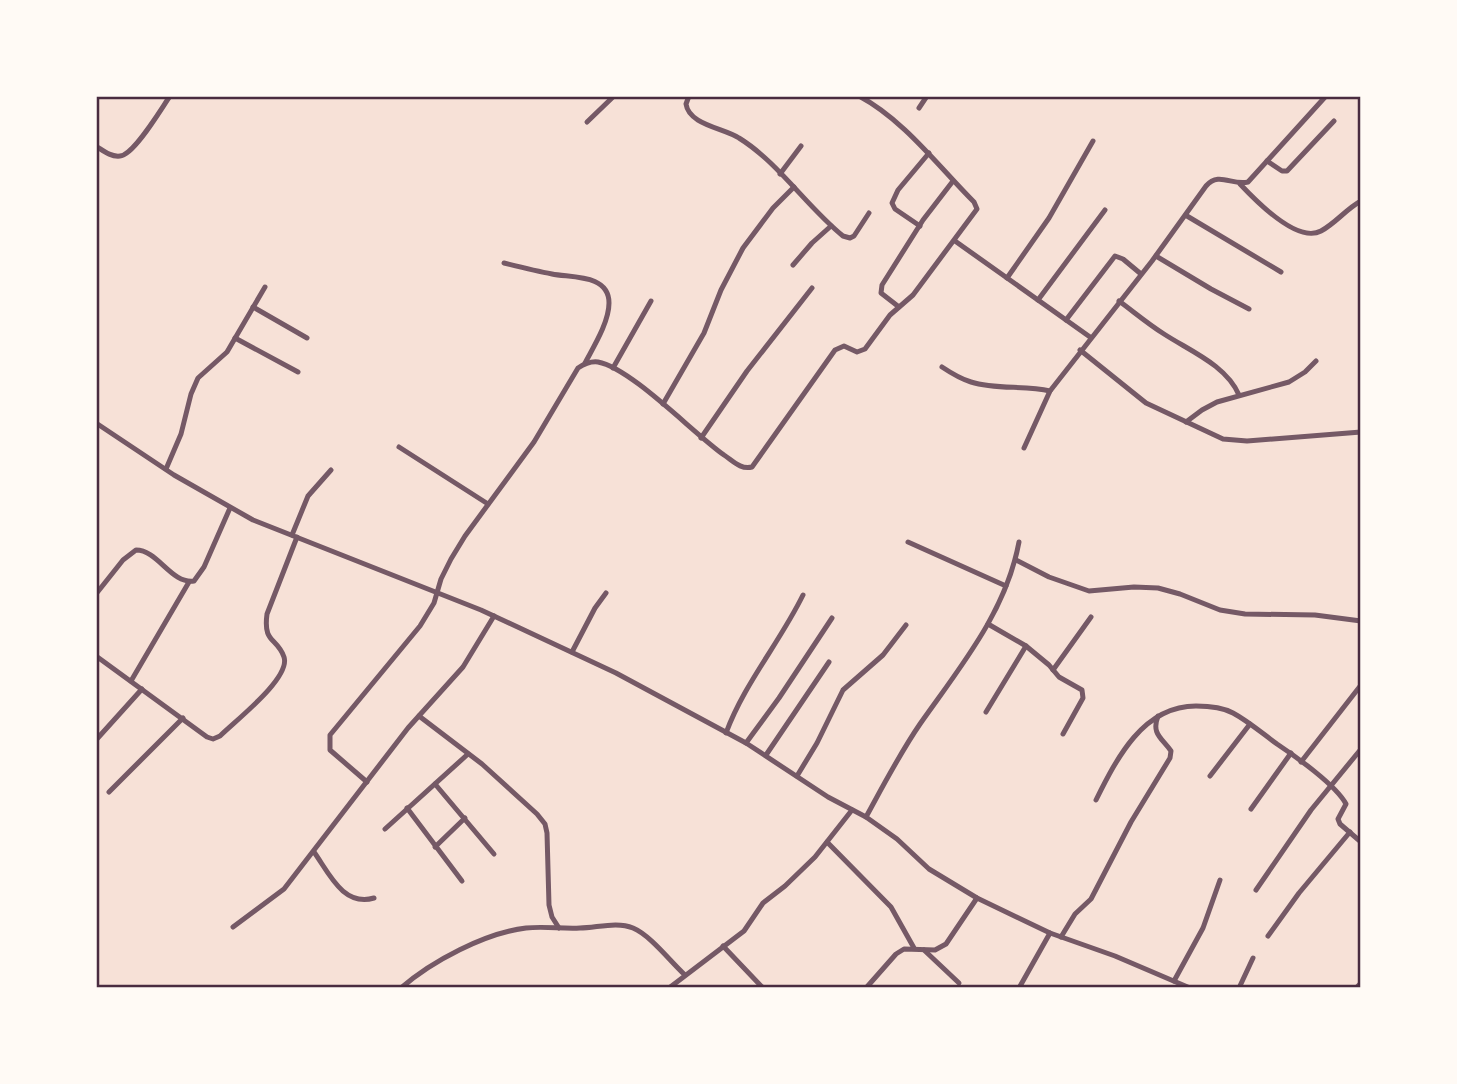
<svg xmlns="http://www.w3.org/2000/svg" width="1457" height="1084" viewBox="0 0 1457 1084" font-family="'Sofia Sans Condensed',sans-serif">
	<rect width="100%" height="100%" fill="#f7e1d7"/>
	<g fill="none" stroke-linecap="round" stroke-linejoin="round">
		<!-- minor -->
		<g stroke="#755966" stroke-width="5">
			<path d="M689 96 686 104C689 125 724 128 739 138 778 162 807 207 843 236L850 238 854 236 869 213"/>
			<polyline points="919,108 927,96"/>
			<polyline points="587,122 614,96"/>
			<path d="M99 148C105 152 112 157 120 156 134 155 161 109 170 96"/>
			<polyline points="1267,161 1282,171 1287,171 1334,121"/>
			<polyline points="780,174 801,146"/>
			<path d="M1240 184C1255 200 1297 244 1321 231 1336 223 1346 209 1361 201"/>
			<polyline points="1187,216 1281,272"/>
			<polyline points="920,226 895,209 892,203 898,190 929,153"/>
			<polyline points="955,241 1090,337"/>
			<polyline points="1156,256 1211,289 1249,309"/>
			<path d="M504 263C520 267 536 271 552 274 571 278 609 274 609 303 609 322 594 346 585 363"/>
			<polyline points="793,265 812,243 831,226"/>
			<polyline points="1007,278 1049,218 1093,141"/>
			<polyline points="1038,300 1105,210"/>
			<path d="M1119 301C1134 312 1148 324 1164 334 1190 351 1226 365 1239 395"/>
			<polyline points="253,307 307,338"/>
			<polyline points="899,307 881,293 882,285 923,220 953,181"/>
			<polyline points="1066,320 1115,256 1123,259 1141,274"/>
			<polyline points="235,338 298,372"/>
			<polyline points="1080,350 1146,403 1223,439 1247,441 1361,432"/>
			<path d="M942 367C951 373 961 379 971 382 996 390 1024 385 1050 391"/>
			<polyline points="613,368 651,301"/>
			<polyline points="663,404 704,333 721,290 743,248 773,208 794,187"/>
			<polyline points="1186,422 1202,410 1217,402 1289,382 1305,372 1316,361"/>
			<polyline points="96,423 174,475 253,520 481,610 616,673 746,743 828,797 866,817 897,839 929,869 977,898 1050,933 1115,956 1190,988"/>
			<polyline points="701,438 747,371 812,288"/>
			<polyline points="399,447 488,504"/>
			<path d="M1024 448 1050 391 1152 261 1206 186C1219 171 1232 186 1248 182L1326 96"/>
			<polyline points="166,469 181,434 191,394 198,378 227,352 265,287"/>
			<polyline points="292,535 308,496 331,470"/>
			<polyline points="908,542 1006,586"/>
			<polyline points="1016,560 1049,577 1089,591 1134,587 1158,588 1180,594 1220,610 1245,614 1315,615 1361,621"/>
			<path d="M96 594 123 560 136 550C158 550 171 584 194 581L204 567 230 508"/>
			<polyline points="988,624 1026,646 1049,665 1059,677 1082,690 1083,698 1063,734"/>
			<polyline points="572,652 595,608 606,593"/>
			<path d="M96 656 207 737 213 739 220 736C235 721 291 678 284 657 277 637 263 644 267 614L297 537"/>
			<polyline points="1053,670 1091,617"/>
			<polyline points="131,681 189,582"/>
			<polyline points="986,712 1026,646"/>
			<polyline points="419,716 482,764 537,814 545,824 547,833 549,905 552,917 559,928"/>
			<path d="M726 733C744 684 780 642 803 595"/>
			<polyline points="96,740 142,689"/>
			<polyline points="746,743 779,698 832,618"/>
			<polyline points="766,755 829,662"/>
			<polyline points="1301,762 1361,685"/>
			<polyline points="797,776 817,743 843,690 883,655 906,625"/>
			<polyline points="1210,776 1250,724"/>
			<path d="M367 782 330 750V735L420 626 434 603 441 579 451 559 465 536 534 442 578 368C584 364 590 361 598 362 631 368 694 434 724 455 733 461 741 470 752 467L835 350 844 346 857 352 865 349 890 315 913 295 977 209 974 202C938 166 904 120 859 96"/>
			<polyline points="435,784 494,854"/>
			<polyline points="109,792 183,718"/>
			<path d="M1096 800C1117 758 1143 706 1196 706 1209 706 1222 707 1233 713 1248 721 1263 734 1277 744 1295 756 1336 785 1346 804L1338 819 1340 824 1361 842"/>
			<polyline points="407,808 462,881"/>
			<polyline points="1251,809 1291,753"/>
			<path d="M866 817C883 786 900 753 920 724 960 667 1006 612 1019 542"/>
			<polyline points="385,829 468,754"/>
			<polyline points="827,842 891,907 914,948"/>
			<polyline points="435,847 465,818"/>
			<path d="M314 852C329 873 343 907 374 898"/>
			<polyline points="1256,890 1311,810 1361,749"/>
			<polyline points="233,927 284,889 408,728 463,667 494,616"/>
			<polyline points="1268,936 1299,893 1350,832"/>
			<path d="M1061 937 1075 914 1091 899 1131 822 1170 758 1171 751C1162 738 1151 734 1158 716"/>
			<polyline points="723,946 763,988"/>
			<polyline points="924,950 959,983"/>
			<polyline points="1174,981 1203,928 1220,880"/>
			<path d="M401 988C432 961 485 933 526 928 544 926 562 929 580 928 596 928 617 921 633 928 650 935 670 961 684 974"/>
			<polyline points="669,988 744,931 763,903 785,886 815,857 852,810"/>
			<polyline points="866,988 896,954 904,949 935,950 946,944 977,898"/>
			<polyline points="1019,988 1050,933"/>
			<polyline points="1239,988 1253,958"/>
			<polyline points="1356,988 1361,983"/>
		</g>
	</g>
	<!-- border -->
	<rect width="1457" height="1084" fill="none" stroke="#fffaf5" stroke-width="196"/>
	<rect x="98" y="98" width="1261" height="888" fill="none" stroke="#4a2c40" stroke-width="2.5"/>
</svg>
